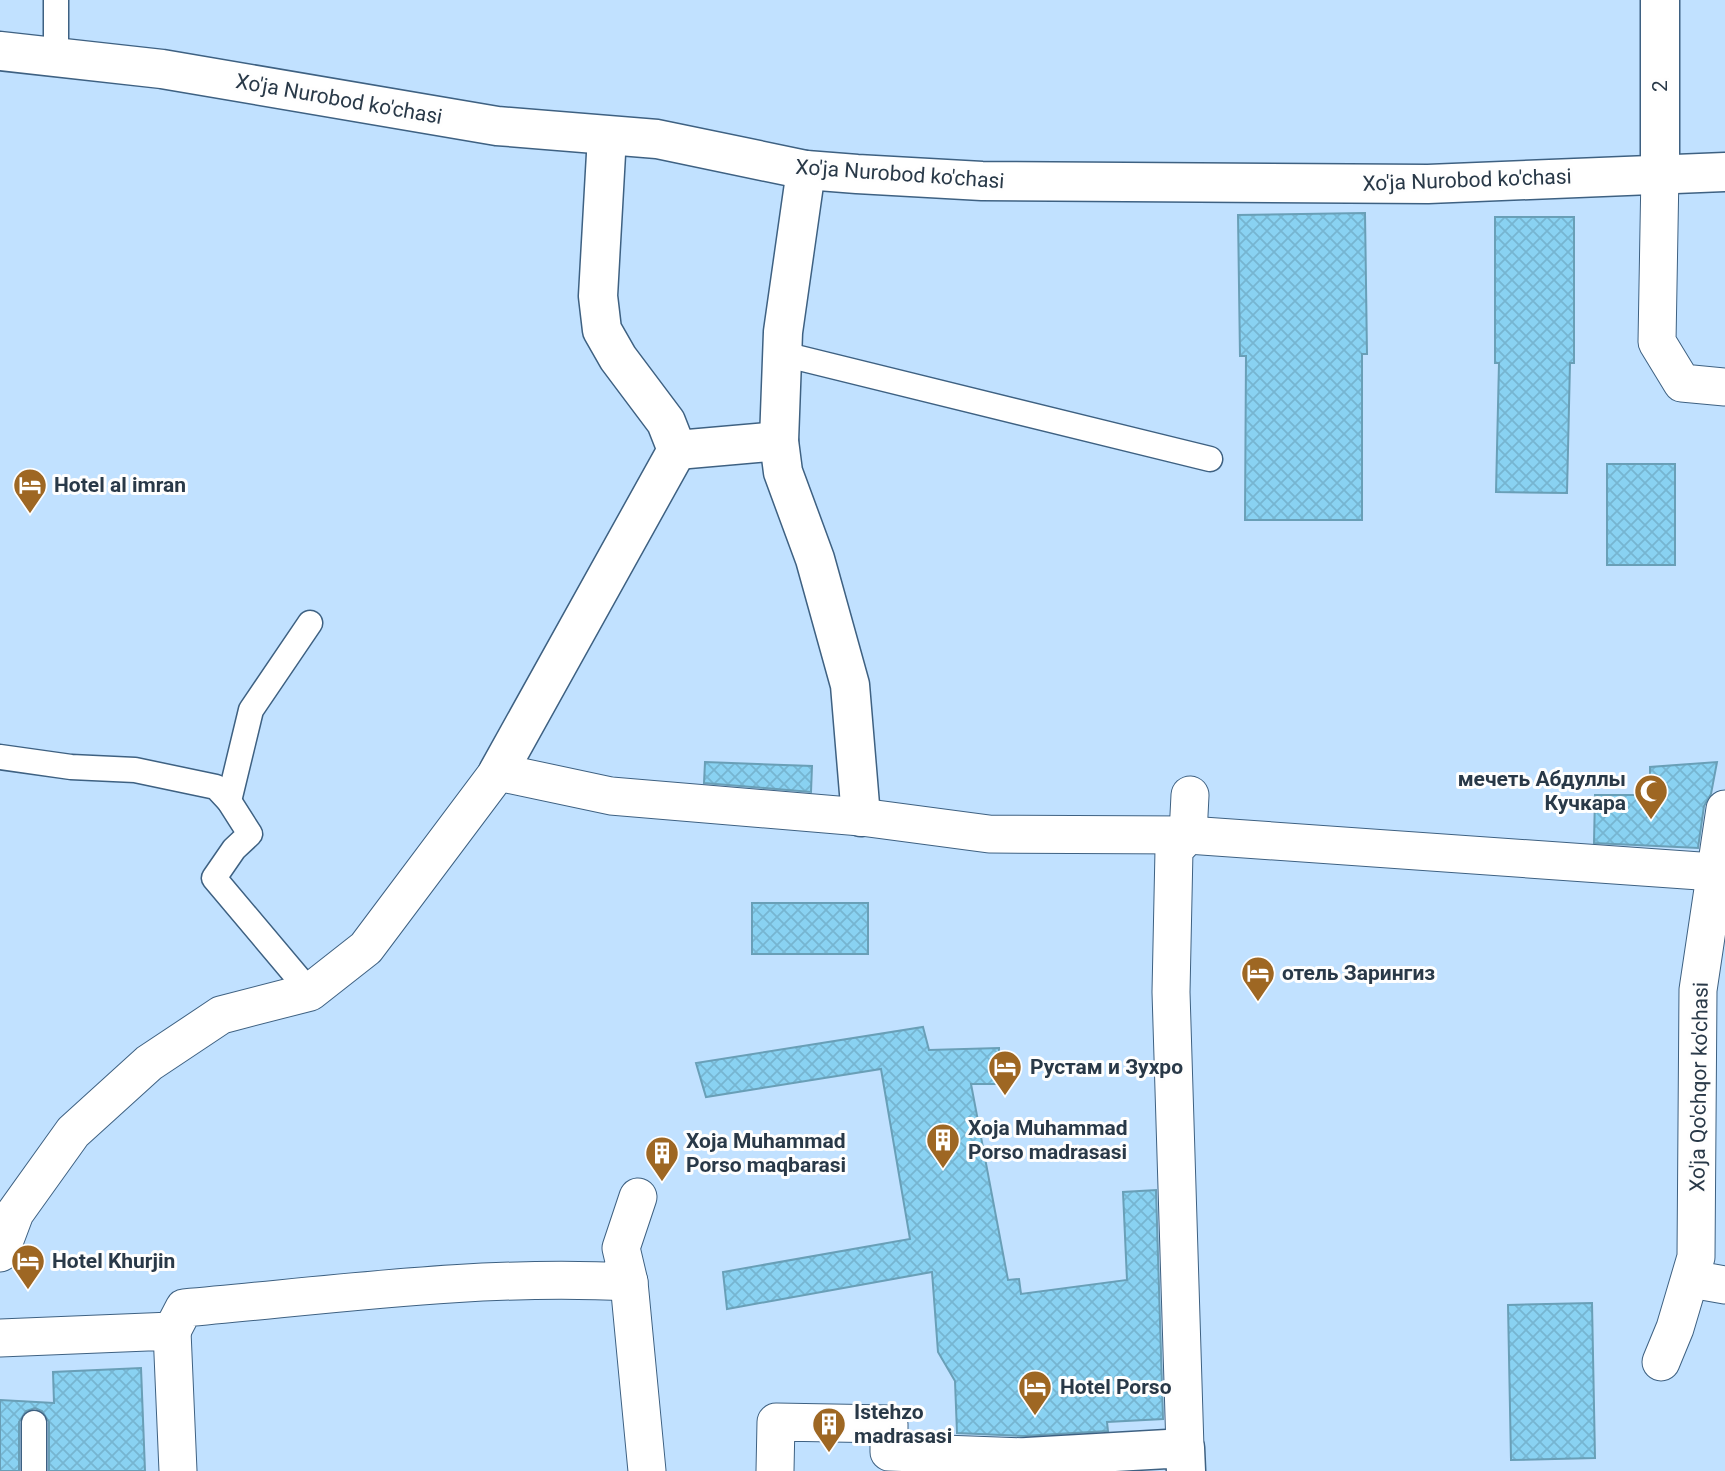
<svg xmlns="http://www.w3.org/2000/svg" width="1725" height="1471" viewBox="0 0 1725 1471" font-family="Roboto,sans-serif">
	<defs>
		<pattern id="building-cross-hatch" width="8" height="8" patternUnits="userSpaceOnUse" patternTransform="scale(1.75)"><rect width="8" height="8" fill="#89d2f2"/><path d="M0 0l8 8M0 8l8-8" fill="none" stroke="#76b5d1"/></pattern>
	</defs>
	<rect width="100%" height="100%" fill="#c1e1ff"/>
	<!-- building -->
	<g fill="url(#building-cross-hatch)" stroke="#699fb7" stroke-width="2">
		<polygon points="1365,213 1367,354 1362,354 1362,520 1245,520 1246,356 1240,356 1238,215"/>
		<polygon points="1495,217 1574,217 1574,363 1570,363 1567,493 1496,492 1499,363 1495,363"/>
		<rect x="1607" y="464" width="68" height="101"/>
		<polygon points="705,762 812,766 811,792 704,783"/>
		<polygon points="1717,762 1711,794 1704,806 1698,848 1594,843 1595,795 1650,795 1650,767"/>
		<rect x="752" y="903" width="116" height="51"/>
		<polygon points="923,1027 929,1050 999,1048 999,1084 971,1084 1008,1280 1019,1279 1021,1294 1127,1280 1123,1192 1156,1190 1163,1419 1107,1422 1108,1431 1023,1436 957,1433 955,1381 938,1352 932,1272 727,1309 723,1272 910,1239 881,1069 706,1097 696,1063"/>
		<polygon points="1592,1303 1595,1458 1511,1460 1508,1305"/>
		<polygon points="141,1368 145,1471 49,1471 49,1422 42,1411 35,1408 26,1411 19,1422 19,1471 0,1471 0,1400 54,1403 53,1372"/>
	</g>
	<g fill="none" stroke-linecap="round" stroke-linejoin="round">
		<!-- service casing -->
		<g stroke="#3e6182" stroke-width="27">
			<g id="service">
				<polyline points="56,0 56,57"/>
				<polyline points="783,354 1210,459"/>
				<polyline points="0,757 71,767 135,770 216,787 229,801 250,834 234,849 214,878 310,992"/>
				<polyline points="229,801 251,710 310,623"/>
				<polyline points="34,1471 34,1423"/>
			</g>
		</g>
		<!-- pedestrian casing -->
		<g stroke="#3e6182" stroke-width="39">
			<g id="pedestrian">
				<polyline points="1660,172 1657,342 1682,383 1725,387"/>
				<polyline points="0,1253 15,1213 73,1132 149,1063 221,1015 310,992 366,948 498,772 611,796 861,817 989,834 1188,835 1714,872"/>
				<polyline points="1691,1279 1725,1285"/>
				<polyline points="629,1282 647,1471"/>
				<path d="M172 1331 184 1308C332 1295 480 1274 629 1282L621 1248 638 1197"/>
				<polyline points="0,1338 172,1331 178,1471"/>
				<polyline points="1661,1362 1675,1328 1696,1257 1698,990 1725,809"/>
				<polyline points="1185,1448 1171,992 1174,850 1188,835 1190,795"/>
				<polyline points="775,1471 776,1422 889,1424 889,1452 1027,1457"/>
			</g>
		</g>
		<!-- minor casing -->
		<g stroke="#3e6182" stroke-width="41">
			<g id="minor">
				<polyline points="0,51 162,69 497,126 657,139 806,170 857,174 982,181 1428,184 1725,172"/>
				<polyline points="806,170 783,332 779,441 783,472 815,559 850,685 861,817"/>
				<polyline points="1660,172 1660,0"/>
				<polyline points="677,450 779,441"/>
				<polyline points="498,772 677,450 666,422 618,358 602,330 598,296 607,136"/>
				<polyline points="1026,1471 1027,1457 1185,1448 1186,1471"/>
			</g>
		</g>
		<!-- service -->
		<use href="#service" stroke="#fff" stroke-width="24"/>
		<!-- pedestrian -->
		<use href="#pedestrian" stroke="#fff" stroke-width="37"/>
		<!-- minor -->
		<use href="#minor" stroke="#fff" stroke-width="38"/>
	</g>
	<!-- icons -->
	<defs>
		<g id="hotel-pin" transform="scale(1.75)"><path d="M0 17L-7.5 6A9.5 9.5 0 1 1 7.5 6Z" fill="#9e6723" stroke="#fefefe"/><path d="M-6-4.5h1.5V1H6V5H4.5V3h-9V5H-6ZM-4 0a1.8 1.8 0 1 1 3.6 0ZM.5 0V-2.5h3Q6-2.5 6 0Z" fill="#fff"/></g>
		<g id="mosque-pin" transform="scale(1.75)"><path d="M0 17L-7.5 6A9.5 9.5 0 1 1 7.5 6Z" fill="#9e6723" stroke="#fefefe"/><path d="M3.5-4.9A6 6 0 1 0 3.5 4.9A5 5 0 1 1 3.5-4.9Z" fill="#fff"/></g>
		<g id="building-pin" transform="scale(1.75)"><path d="M0 17L-7.5 6A9.5 9.5 0 1 1 7.5 6Z" fill="#9e6723" stroke="#fefefe"/><path d="M-4-6H4V6H1V3H-1V6H-4ZM-2.5-4.3h1.7v1.8h-1.7ZM.8-4.3h1.7v1.8H.8ZM-2.5-1h1.7V.8h-1.7ZM.8-1h1.7V.8H.8Z" fill="#fff"/></g>
	</defs>
	<g fill-rule="evenodd">
		<use href="#hotel-pin" x="30" y="485"/>
		<use href="#mosque-pin" x="1651" y="791"/>
		<use href="#hotel-pin" x="1258" y="973"/>
		<use href="#hotel-pin" x="1005" y="1067"/>
		<use href="#building-pin" x="943" y="1140"/>
		<use href="#building-pin" x="662" y="1153"/>
		<use href="#hotel-pin" x="28" y="1261"/>
		<use href="#hotel-pin" x="1035" y="1387"/>
		<use href="#building-pin" x="829" y="1424"/>
	</g>
	<g text-anchor="middle" dominant-baseline="central" stroke-width="6" stroke-linejoin="round" paint-order="stroke">
		<!-- street labels -->
		<g font-size="21" fill="#293948" stroke="#fefefe">
			<text transform="translate(1660 86) rotate(-90)">2</text>
			<text transform="translate(339 99) rotate(10)">Xo'ja Nurobod ko'chasi</text>
			<text transform="translate(900 174) rotate(4)">Xo'ja Nurobod ko'chasi</text>
			<text transform="translate(1467 180) rotate(-2)">Xo'ja Nurobod ko'chasi</text>
			<text transform="translate(1699 1087) rotate(-89)">Xo'ja Qo'chqor ko'chasi</text>
		</g>
		<!-- poi labels -->
		<g font-size="21" font-weight="bold" fill="#293948" stroke="#fefefe" text-anchor="start">
			<text x="54" y="485">Hotel al imran</text>
			<text x="1626" y="779" text-anchor="end">мечеть Абдуллы<tspan x="1626" dy="24">Кучкара</tspan></text>
			<text x="1282" y="973">отель Зарингиз</text>
			<text x="1030" y="1067">Рустам и Зухро</text>
			<text x="968" y="1128">Xoja Muhammad<tspan x="968" dy="24">Porso madrasasi</tspan></text>
			<text x="686" y="1141">Xoja Muhammad<tspan x="686" dy="24">Porso maqbarasi</tspan></text>
			<text x="52" y="1261">Hotel Khurjin</text>
			<text x="1060" y="1387">Hotel Porso</text>
			<text x="854" y="1412">Istehzo<tspan x="854" dy="24">madrasasi</tspan></text>
		</g>
	</g>
</svg>
